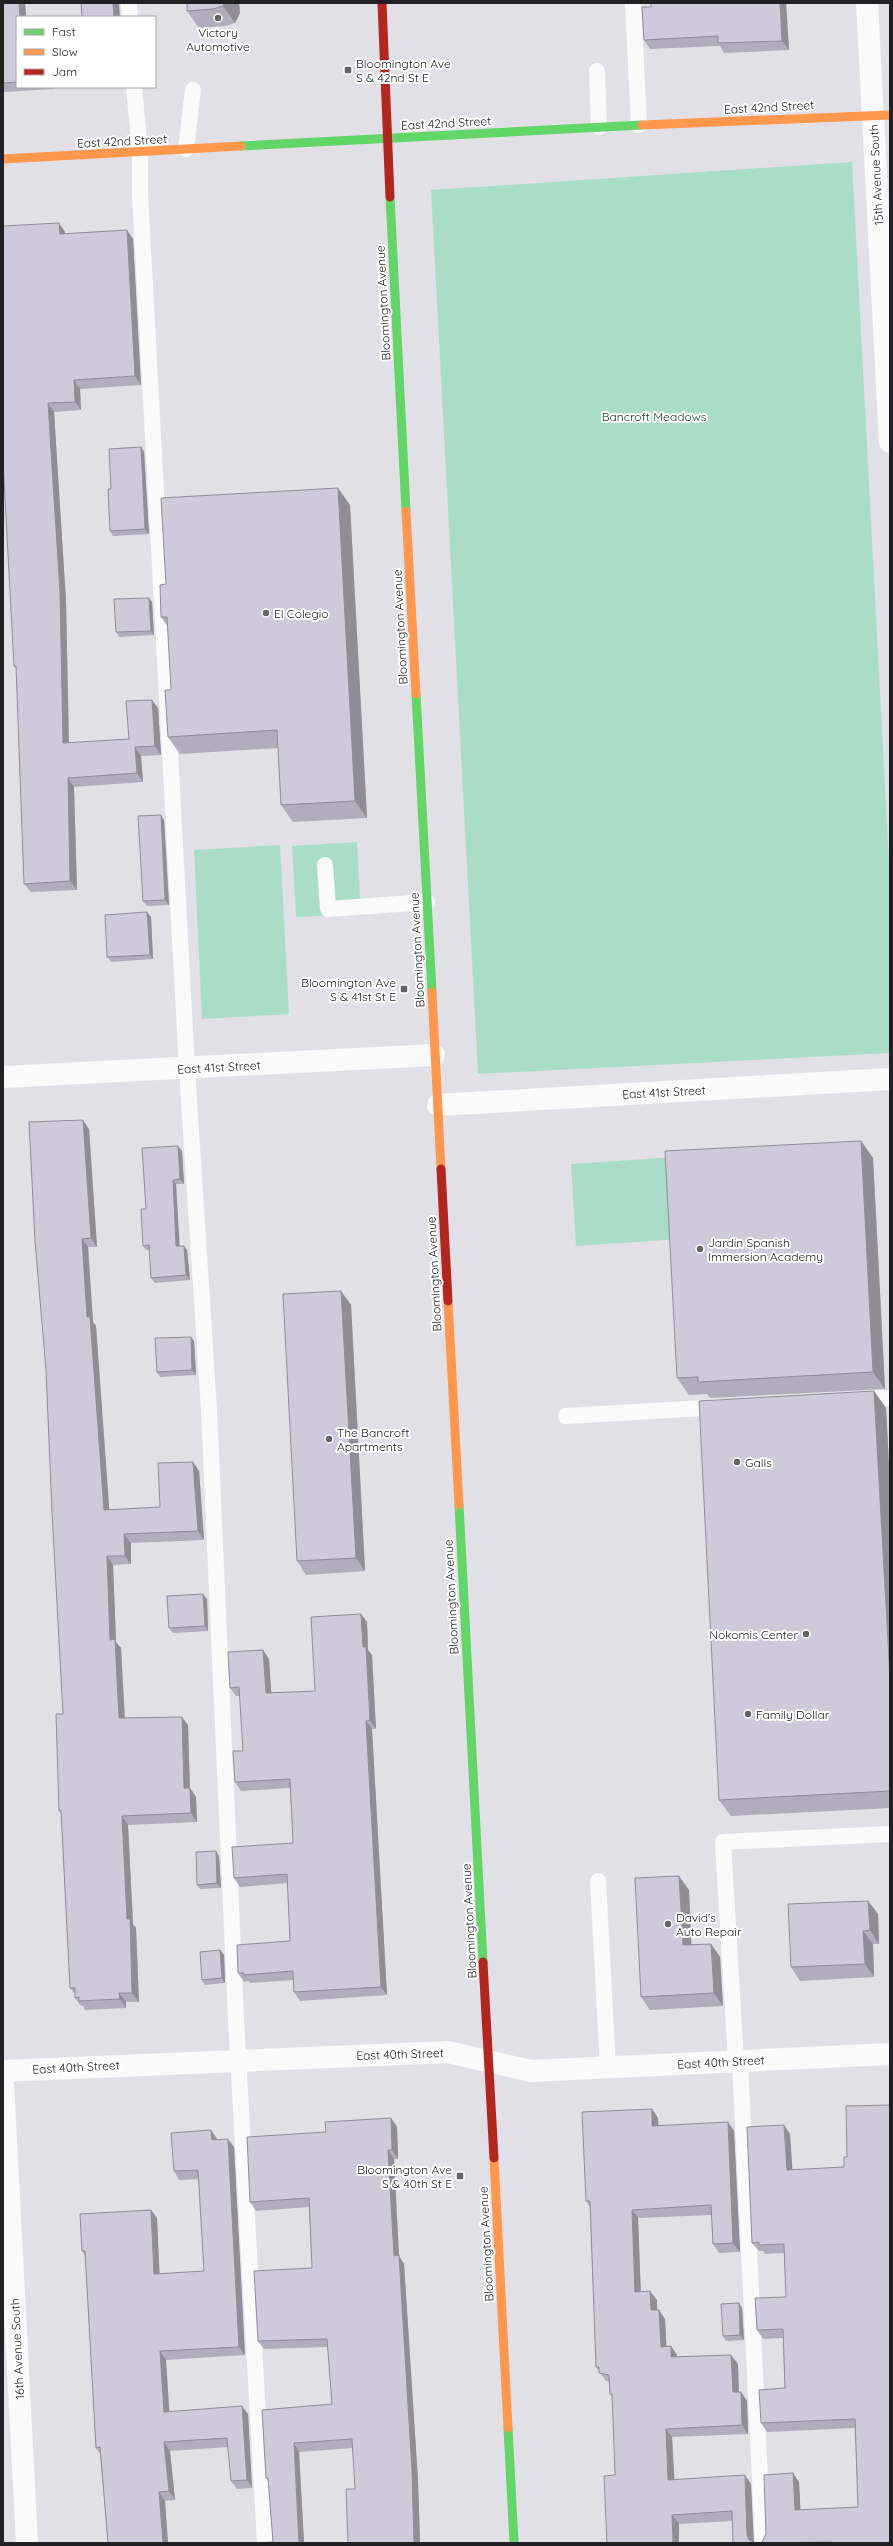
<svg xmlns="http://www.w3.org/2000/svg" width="893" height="2546" viewBox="0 0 893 2546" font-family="Quicksand,sans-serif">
	<rect width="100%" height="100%" fill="#e1e0e7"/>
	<!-- green -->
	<g fill="#aaddc7">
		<polygon points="852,162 890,881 890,1053 478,1074 431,190"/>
		<polygon points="357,842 361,914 296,917 292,846"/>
		<polygon points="280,845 289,1014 202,1019 194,850"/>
		<polygon points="676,1157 681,1239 576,1246 571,1164"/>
	</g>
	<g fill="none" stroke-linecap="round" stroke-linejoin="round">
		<!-- lane -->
		<g stroke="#fafafb" stroke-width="16">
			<polyline points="129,3 130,17"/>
			<polyline points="633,3 639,125"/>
			<polyline points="597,71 599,127"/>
			<polyline points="134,87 140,152 140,194 187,1069 209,1410 236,2019 265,2543"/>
			<polyline points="186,149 193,90"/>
			<polyline points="325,865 328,909 427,902"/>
			<polyline points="858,1399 890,1398"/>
			<polyline points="566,1416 721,1407"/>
			<polyline points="598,1881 608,2067"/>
			<polyline points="736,2061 723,1842 890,1834"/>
			<polyline points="740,2061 763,2543"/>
		</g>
		<!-- street -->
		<g stroke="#fafafb" stroke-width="22">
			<polyline points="867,3 890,442"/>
			<polyline points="3,1077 434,1055"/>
			<polyline points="438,1105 890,1079"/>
			<polyline points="3,2071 448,2052 531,2071 890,2054"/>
			<polyline points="3,2083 27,2543"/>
		</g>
		<!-- fast -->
		<g stroke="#63d668" stroke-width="9">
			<polyline points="241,146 642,125"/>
			<polyline points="390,197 406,511"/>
			<polyline points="416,694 432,992"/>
			<polyline points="459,1505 483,1962"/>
			<polyline points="508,2428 514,2543"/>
		</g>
		<!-- slow -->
		<g stroke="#ff974d" stroke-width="9">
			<polyline points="642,125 890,115"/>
			<polyline points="3,159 241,146"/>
			<polyline points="406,511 416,694"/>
			<polyline points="432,992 441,1169"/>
			<polyline points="448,1301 459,1505"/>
			<polyline points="494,2158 508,2428"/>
		</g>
		<!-- jam -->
		<g stroke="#b3261e" stroke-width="9">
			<polyline points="382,3 390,197"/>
			<polyline points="441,1169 448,1301"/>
			<polyline points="483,1962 494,2158"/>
		</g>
	</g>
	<!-- wall -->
	<g fill="#b1adbc">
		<polygon points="3,3 25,3 26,17 17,17 17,87 55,87 55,89 3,92"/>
		<polygon points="239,3 240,13 235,23 225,26 199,28 187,11"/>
		<polygon points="651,3 786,3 789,50 724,53 720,46 650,49 644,40 651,7"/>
		<polygon points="65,232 65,233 133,239 141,385 80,389 81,410 54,412 66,601 69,743 129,739 158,708 161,755 141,756 143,782 74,787 77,890 31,892 24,884 16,669 14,666"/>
		<polygon points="141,447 144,452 149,534 113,536 110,531"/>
		<polygon points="350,505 367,818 293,822 281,805 278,748 180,754 168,737 171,690 168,627 161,617 166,584"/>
		<polygon points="149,598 152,602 154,635 119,637 116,632"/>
		<polygon points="164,820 169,905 147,906 143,901"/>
		<polygon points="147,912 151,917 153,959 111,962 107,957"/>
		<polygon points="89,1129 97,1247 88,1247 93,1322 96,1326 109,1510 160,1507 193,1462 199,1471 204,1540 131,1543 131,1564 113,1565 116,1642 121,1648 125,1718 188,1725 190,1788 196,1797 197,1822 128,1825 133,1924 136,1928 139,2002 126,2002 126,2008 85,2010 83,2006 81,2006 75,1998 75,1994 70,1988 61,1814 59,1811 63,1714 46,1370"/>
		<polygon points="861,1141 873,1158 885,1389 710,1398 707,1394 689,1395 677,1378"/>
		<polygon points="178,1146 182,1151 184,1184 176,1184 179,1246 184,1246 187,1250 190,1280 155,1283 151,1278 149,1250 146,1250 143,1246 146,1209"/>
		<polygon points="341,1291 351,1305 365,1571 306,1575 297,1561"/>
		<polygon points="194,1341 196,1375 160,1377 157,1372"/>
		<polygon points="874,1391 886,1408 890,1483 890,1808 731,1816 719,1800"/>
		<polygon points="207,1599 208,1631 173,1633 169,1628"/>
		<polygon points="361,1614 367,1622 368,1650 372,1655 376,1729 372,1729 387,1995 300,2001 294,1992 293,1980 250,1983 248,1981 244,1982 238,1973 290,1941 288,1883 240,1887 234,1878 293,1843 290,1788 241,1791 235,1782 243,1751 240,1696 236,1696 230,1688 269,1659 271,1693 315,1691"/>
		<polygon points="219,1856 221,1888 200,1889 197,1885"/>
		<polygon points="689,1890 691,1945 711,1944 720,1957 723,2006 650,2010 641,1997"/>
		<polygon points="868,1901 878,1914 879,1944 873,1944 874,1977 800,1981 791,1967"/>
		<polygon points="220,1950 224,1955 225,1983 205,1985 202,1980"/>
		<polygon points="652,2109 658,2118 658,2126 734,2131 740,2252 719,2253 713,2244 712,2215 638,2218 641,2292 657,2300 657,2310 659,2310 665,2319 666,2346 677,2355 677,2357 731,2355 738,2364 739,2392 741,2392 747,2401 748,2434 672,2437 674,2480 751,2484 753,2542 733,2543 732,2521 679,2524 615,2475 615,2472 612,2397 610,2394 609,2382 606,2381 596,2367 590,2207 586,2201"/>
		<polygon points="391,2118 397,2127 398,2159 394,2159 399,2256 404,2264 418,2480 420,2543 348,2543 355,2489 353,2448 299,2452 304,2543 247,2543 273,2542 269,2483 266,2478 262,2410 332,2404 328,2347 264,2349 258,2341 312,2268 309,2207 256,2211 250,2202 326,2132"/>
		<polygon points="211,2130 217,2139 234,2147 245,2355 166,2360 169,2412 248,2414 252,2488 237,2489 231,2481 228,2447 170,2451 175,2500 165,2501 168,2543 108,2543 100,2454 96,2448 85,2256 82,2251 151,2210 157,2218 159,2274 204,2271 199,2179 179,2180 174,2171"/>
		<polygon points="790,2134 792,2170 844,2167 847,2157 890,2543 759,2543 762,2542 799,2482 800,2510 858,2507 855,2428 767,2432 761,2423 785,2388 783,2338 763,2339 757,2330 786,2297 784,2253 765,2254 763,2251 759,2251 752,2243"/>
		<polygon points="739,2303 742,2308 744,2340 726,2341 723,2336"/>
	</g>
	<!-- shaded-wall -->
	<g fill="#908d99">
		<polygon points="19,3 25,3 26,17 20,17"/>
		<polygon points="113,3 119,3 120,17 114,17"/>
		<polygon points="224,3 239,3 240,13 235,23 223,6"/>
		<polygon points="780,3 786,3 789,50 782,41"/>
		<polygon points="59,223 65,232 66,242 60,234"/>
		<polygon points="127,230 133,239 141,385 135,376"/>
		<polygon points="74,380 80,389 81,410 75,402"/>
		<polygon points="48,403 54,412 66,601 69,752 63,743"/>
		<polygon points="141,447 144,452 149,534 145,529"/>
		<polygon points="338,488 350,505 367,818 355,801"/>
		<polygon points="149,598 152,602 154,635 151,631"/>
		<polygon points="152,700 158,708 161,755 155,746"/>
		<polygon points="135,747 141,756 143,782 137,773"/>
		<polygon points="68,778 74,787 77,890 70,881"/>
		<polygon points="161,815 164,820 169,905 165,900"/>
		<polygon points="147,912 151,917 153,959 150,955"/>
		<polygon points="83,1120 89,1129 97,1247 91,1238"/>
		<polygon points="861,1141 873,1158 885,1389 873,1372"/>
		<polygon points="178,1146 182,1151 184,1184 180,1179"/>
		<polygon points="173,1180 176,1184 180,1251 176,1246"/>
		<polygon points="82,1239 88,1247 93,1322 96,1326 110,1519 104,1510 87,1317"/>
		<polygon points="184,1246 187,1250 190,1280 186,1275"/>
		<polygon points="341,1291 351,1305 365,1571 356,1558"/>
		<polygon points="191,1337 194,1341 196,1375 192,1370"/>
		<polygon points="874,1391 886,1408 890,1483 890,1677"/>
		<polygon points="193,1462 199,1471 204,1540 198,1531"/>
		<polygon points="124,1534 131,1543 131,1564 125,1556"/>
		<polygon points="107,1556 113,1565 116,1642 121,1648 125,1726 119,1718 110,1640"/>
		<polygon points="203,1594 207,1599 208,1631 205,1626"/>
		<polygon points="361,1614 367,1622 368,1650 372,1655 376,1729 370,1720 363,1647"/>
		<polygon points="263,1650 269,1659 272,1702 266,1693"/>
		<polygon points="182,1717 188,1725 190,1797 184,1788"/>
		<polygon points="366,1721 372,1729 387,1995 381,1987"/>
		<polygon points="190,1788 196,1797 197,1822 191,1813"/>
		<polygon points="122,1816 128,1825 133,1924 136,1928 139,2002 132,1993 127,1919"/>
		<polygon points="216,1851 219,1856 221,1888 217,1883"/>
		<polygon points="679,1876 689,1890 692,1959 683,1945"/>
		<polygon points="868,1901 878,1914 879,1944 870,1930"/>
		<polygon points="863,1931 873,1944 874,1977 865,1964"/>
		<polygon points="711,1944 720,1957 723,2006 714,1993"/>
		<polygon points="220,1950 224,1955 225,1983 222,1978"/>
		<polygon points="119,1993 126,2002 126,2008 120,1999"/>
		<polygon points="652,2109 658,2118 659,2135 652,2126"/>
		<polygon points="391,2118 397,2127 398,2159 392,2150"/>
		<polygon points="728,2122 734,2131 740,2252 733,2243"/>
		<polygon points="784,2125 790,2134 793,2179 787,2170"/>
		<polygon points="211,2130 217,2139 217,2148 212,2140"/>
		<polygon points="228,2139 234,2147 245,2355 239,2347"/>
		<polygon points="388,2150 394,2159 399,2256 404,2264 418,2480 420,2543 414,2543 394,2256"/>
		<polygon points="151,2210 157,2218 160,2282 154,2274"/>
		<polygon points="632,2210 638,2218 641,2301 635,2292"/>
		<polygon points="650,2291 657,2300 657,2319 651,2310"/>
		<polygon points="739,2303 742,2308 744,2340 740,2335"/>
		<polygon points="659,2310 665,2319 667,2355 661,2347"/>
		<polygon points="671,2346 677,2355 677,2366 671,2357"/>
		<polygon points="160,2351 166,2360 170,2421 164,2412"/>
		<polygon points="731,2355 738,2364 739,2401 733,2392"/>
		<polygon points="741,2392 747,2401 748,2434 742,2425"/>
		<polygon points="242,2406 248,2414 252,2488 247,2480"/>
		<polygon points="666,2429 672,2437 675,2489 668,2480"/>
		<polygon points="164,2442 170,2451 175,2500 169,2491"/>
		<polygon points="294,2443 299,2452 304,2543 299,2543"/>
		<polygon points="793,2473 799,2482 801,2519 795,2510"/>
		<polygon points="745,2475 751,2484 754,2543 749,2540 747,2535"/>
		<polygon points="159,2492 165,2501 168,2543 163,2543"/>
		<polygon points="672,2515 679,2524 679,2543 673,2543"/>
	</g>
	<!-- building -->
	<g fill="#cec9db" stroke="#908d99">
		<polygon points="3,3 19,3 20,17 17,17 17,82 3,83"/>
		<polygon points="81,3 113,3 114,17 82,17"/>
		<polygon points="187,3 224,3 223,6 213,9 187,11"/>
		<polygon points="651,3 780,3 782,41 718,43 718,36 644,40 642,7 651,7"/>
		<polygon points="59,223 60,234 127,230 135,376 74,380 75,402 48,403 60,592 63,743 129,739 126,701 152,700 155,746 135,747 137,773 68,778 70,881 24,884 16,666 14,666 3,462 3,226"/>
		<polygon points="141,447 145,529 110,531 108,489 111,489 109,449"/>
		<polygon points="338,488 355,801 281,805 277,730 168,737 165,690 171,690 167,617 161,617 160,585 166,584 161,498"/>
		<polygon points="149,598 151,631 116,632 114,599"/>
		<polygon points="161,815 165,900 143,901 138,816"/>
		<polygon points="147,912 150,955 107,957 105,915"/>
		<polygon points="83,1120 91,1238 82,1239 87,1317 90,1317 104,1510 160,1507 158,1463 193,1462 198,1531 124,1534 125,1556 107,1556 110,1640 115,1639 119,1718 182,1717 184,1788 190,1788 191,1813 122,1816 127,1919 130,1919 132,1993 119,1993 120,1999 79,2001 79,1997 75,1998 75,1988 70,1988 61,1810 59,1811 56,1714 63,1714 52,1512 46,1370 35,1241 29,1122"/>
		<polygon points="861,1141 873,1372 698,1382 698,1377 677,1378 665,1151"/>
		<polygon points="178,1146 180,1179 173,1180 176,1246 184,1246 186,1275 151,1278 149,1245 143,1246 141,1209 146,1209 142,1148"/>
		<polygon points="341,1291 356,1558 297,1561 283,1294"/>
		<polygon points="191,1337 192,1370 157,1372 155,1338"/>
		<polygon points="874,1391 890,1677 890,1791 719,1800 699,1401"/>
		<polygon points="203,1594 205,1626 169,1628 167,1596"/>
		<polygon points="361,1614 363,1647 366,1647 370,1720 366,1721 381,1987 294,1992 293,1971 244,1975 244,1973 238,1973 237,1945 290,1941 287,1874 234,1878 232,1847 293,1843 290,1779 235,1782 233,1751 243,1751 239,1687 230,1688 228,1652 263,1650 266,1693 315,1691 311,1617"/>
		<polygon points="216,1851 217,1883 197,1885 196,1852"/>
		<polygon points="679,1876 683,1945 711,1944 714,1993 641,1997 635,1878"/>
		<polygon points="868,1901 870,1930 863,1931 865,1964 791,1967 788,1904"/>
		<polygon points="220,1950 222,1978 202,1980 200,1952"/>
		<polygon points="890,2105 890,2543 832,2543 832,2542 759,2543 762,2542 766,2534 764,2475 793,2473 795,2510 858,2507 855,2419 761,2423 759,2390 785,2388 783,2329 757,2330 755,2298 786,2297 784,2244 759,2245 759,2242 752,2243 747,2127 784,2125 787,2170 844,2167 844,2157 847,2157 846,2106"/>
		<polygon points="652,2109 652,2126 728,2122 733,2243 713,2244 711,2205 632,2210 635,2292 650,2291 651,2310 659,2310 661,2347 671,2346 671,2357 731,2355 733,2392 741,2392 742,2425 666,2429 668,2480 745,2475 747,2535 749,2540 756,2543 733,2543 732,2511 672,2515 673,2543 607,2543 604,2476 615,2475 615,2472 612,2394 610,2394 609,2375 599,2373 599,2367 596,2367 590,2201 586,2201 582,2112"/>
		<polygon points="391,2118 392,2150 388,2150 394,2256 399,2255 412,2471 414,2543 348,2543 346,2489 355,2489 352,2439 294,2443 299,2543 247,2543 273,2542 268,2478 266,2478 262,2410 332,2404 327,2339 258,2341 254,2271 312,2268 309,2198 250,2202 247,2137 326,2132 325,2122"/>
		<polygon points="211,2130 212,2140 228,2139 239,2347 160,2351 164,2412 242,2406 247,2480 231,2481 227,2438 164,2442 169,2491 159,2492 163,2543 108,2543 100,2447 96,2448 85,2251 82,2251 80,2214 151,2210 154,2274 204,2271 198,2170 174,2171 171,2133"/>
		<polygon points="739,2303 740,2335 723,2336 721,2304"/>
	</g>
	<!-- markers -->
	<g fill="#646368" stroke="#fff" stroke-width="1.5">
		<circle cx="218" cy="18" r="4"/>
		<rect x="344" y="66" width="8" height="8" rx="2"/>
		<circle cx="266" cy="613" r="4"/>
		<rect x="400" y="985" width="8" height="8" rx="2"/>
		<circle cx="700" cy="1249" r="4"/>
		<circle cx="329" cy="1439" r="4"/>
		<circle cx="737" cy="1462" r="4"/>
		<circle cx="806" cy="1634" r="4"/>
		<circle cx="748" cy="1714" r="4"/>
		<circle cx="668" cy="1924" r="4"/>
		<rect x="456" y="2172" width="8" height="8" rx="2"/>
	</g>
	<g text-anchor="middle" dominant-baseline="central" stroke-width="4" stroke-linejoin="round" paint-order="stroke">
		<!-- poi labels -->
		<g font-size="12" fill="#212024" stroke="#fff" text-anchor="start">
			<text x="218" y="32" text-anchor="middle">Victory<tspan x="218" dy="14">Automotive</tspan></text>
			<text x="356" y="63">Bloomington Ave<tspan x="356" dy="14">S &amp; 42nd St E</tspan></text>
			<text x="274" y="613">El Colegio</text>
			<text x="396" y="982" text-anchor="end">Bloomington Ave<tspan x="396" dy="14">S &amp; 41st St E</tspan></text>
			<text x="708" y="1242">Jardin Spanish<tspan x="708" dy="14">Immersion Academy</tspan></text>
			<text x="337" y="1432">The Bancroft<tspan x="337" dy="14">Apartments</tspan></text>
			<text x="745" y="1462">Galls</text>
			<text x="798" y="1634" text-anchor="end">Nokomis Center</text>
			<text x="756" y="1714">Family Dollar</text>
			<text x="676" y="1917">David's<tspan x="676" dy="14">Auto Repair</tspan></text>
			<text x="452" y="2169" text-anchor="end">Bloomington Ave<tspan x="452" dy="14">S &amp; 40th St E</tspan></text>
		</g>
		<!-- street labels -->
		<g font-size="12" fill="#212024" stroke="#fff">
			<text transform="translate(769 107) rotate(-3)">East 42nd Street</text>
			<text transform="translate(446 123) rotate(-3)">East 42nd Street</text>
			<text transform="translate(122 141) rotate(-3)">East 42nd Street</text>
			<text transform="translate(876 175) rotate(-93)">15th Avenue South</text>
			<text transform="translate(383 303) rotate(-93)">Bloomington Avenue</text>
			<text transform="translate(400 627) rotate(-93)">Bloomington Avenue</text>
			<text transform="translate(417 950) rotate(-93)">Bloomington Avenue</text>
			<text transform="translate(219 1067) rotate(-3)">East 41st Street</text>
			<text transform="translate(664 1092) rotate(-3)">East 41st Street</text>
			<text transform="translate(434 1274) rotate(-93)">Bloomington Avenue</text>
			<text transform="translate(451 1597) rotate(-93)">Bloomington Avenue</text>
			<text transform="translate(469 1921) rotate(-93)">Bloomington Avenue</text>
			<text transform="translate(400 2054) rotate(-2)">East 40th Street</text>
			<text transform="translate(721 2062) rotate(-3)">East 40th Street</text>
			<text transform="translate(76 2067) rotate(-3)">East 40th Street</text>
			<text transform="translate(486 2244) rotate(-93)">Bloomington Avenue</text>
			<text transform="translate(17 2349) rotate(-93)">16th Avenue South</text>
		</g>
		<!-- park labels -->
		<g font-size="12" fill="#0c3624" stroke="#fff">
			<text x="654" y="416">Bancroft Meadows</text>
		</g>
	</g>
	<!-- border -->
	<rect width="893" height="2546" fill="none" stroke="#212024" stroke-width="8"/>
	<!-- legend -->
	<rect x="16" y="16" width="140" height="72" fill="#ffffff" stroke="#a6a6a7"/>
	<rect x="24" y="29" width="20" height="6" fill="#63d668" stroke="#a6a6a7"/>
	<text x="52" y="36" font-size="12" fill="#212024">Fast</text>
	<rect x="24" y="49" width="20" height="6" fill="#ff974d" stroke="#a6a6a7"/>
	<text x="52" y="56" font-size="12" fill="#212024">Slow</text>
	<rect x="24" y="69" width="20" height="6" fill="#b3261e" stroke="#a6a6a7"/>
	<text x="52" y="76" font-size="12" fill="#212024">Jam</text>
</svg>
